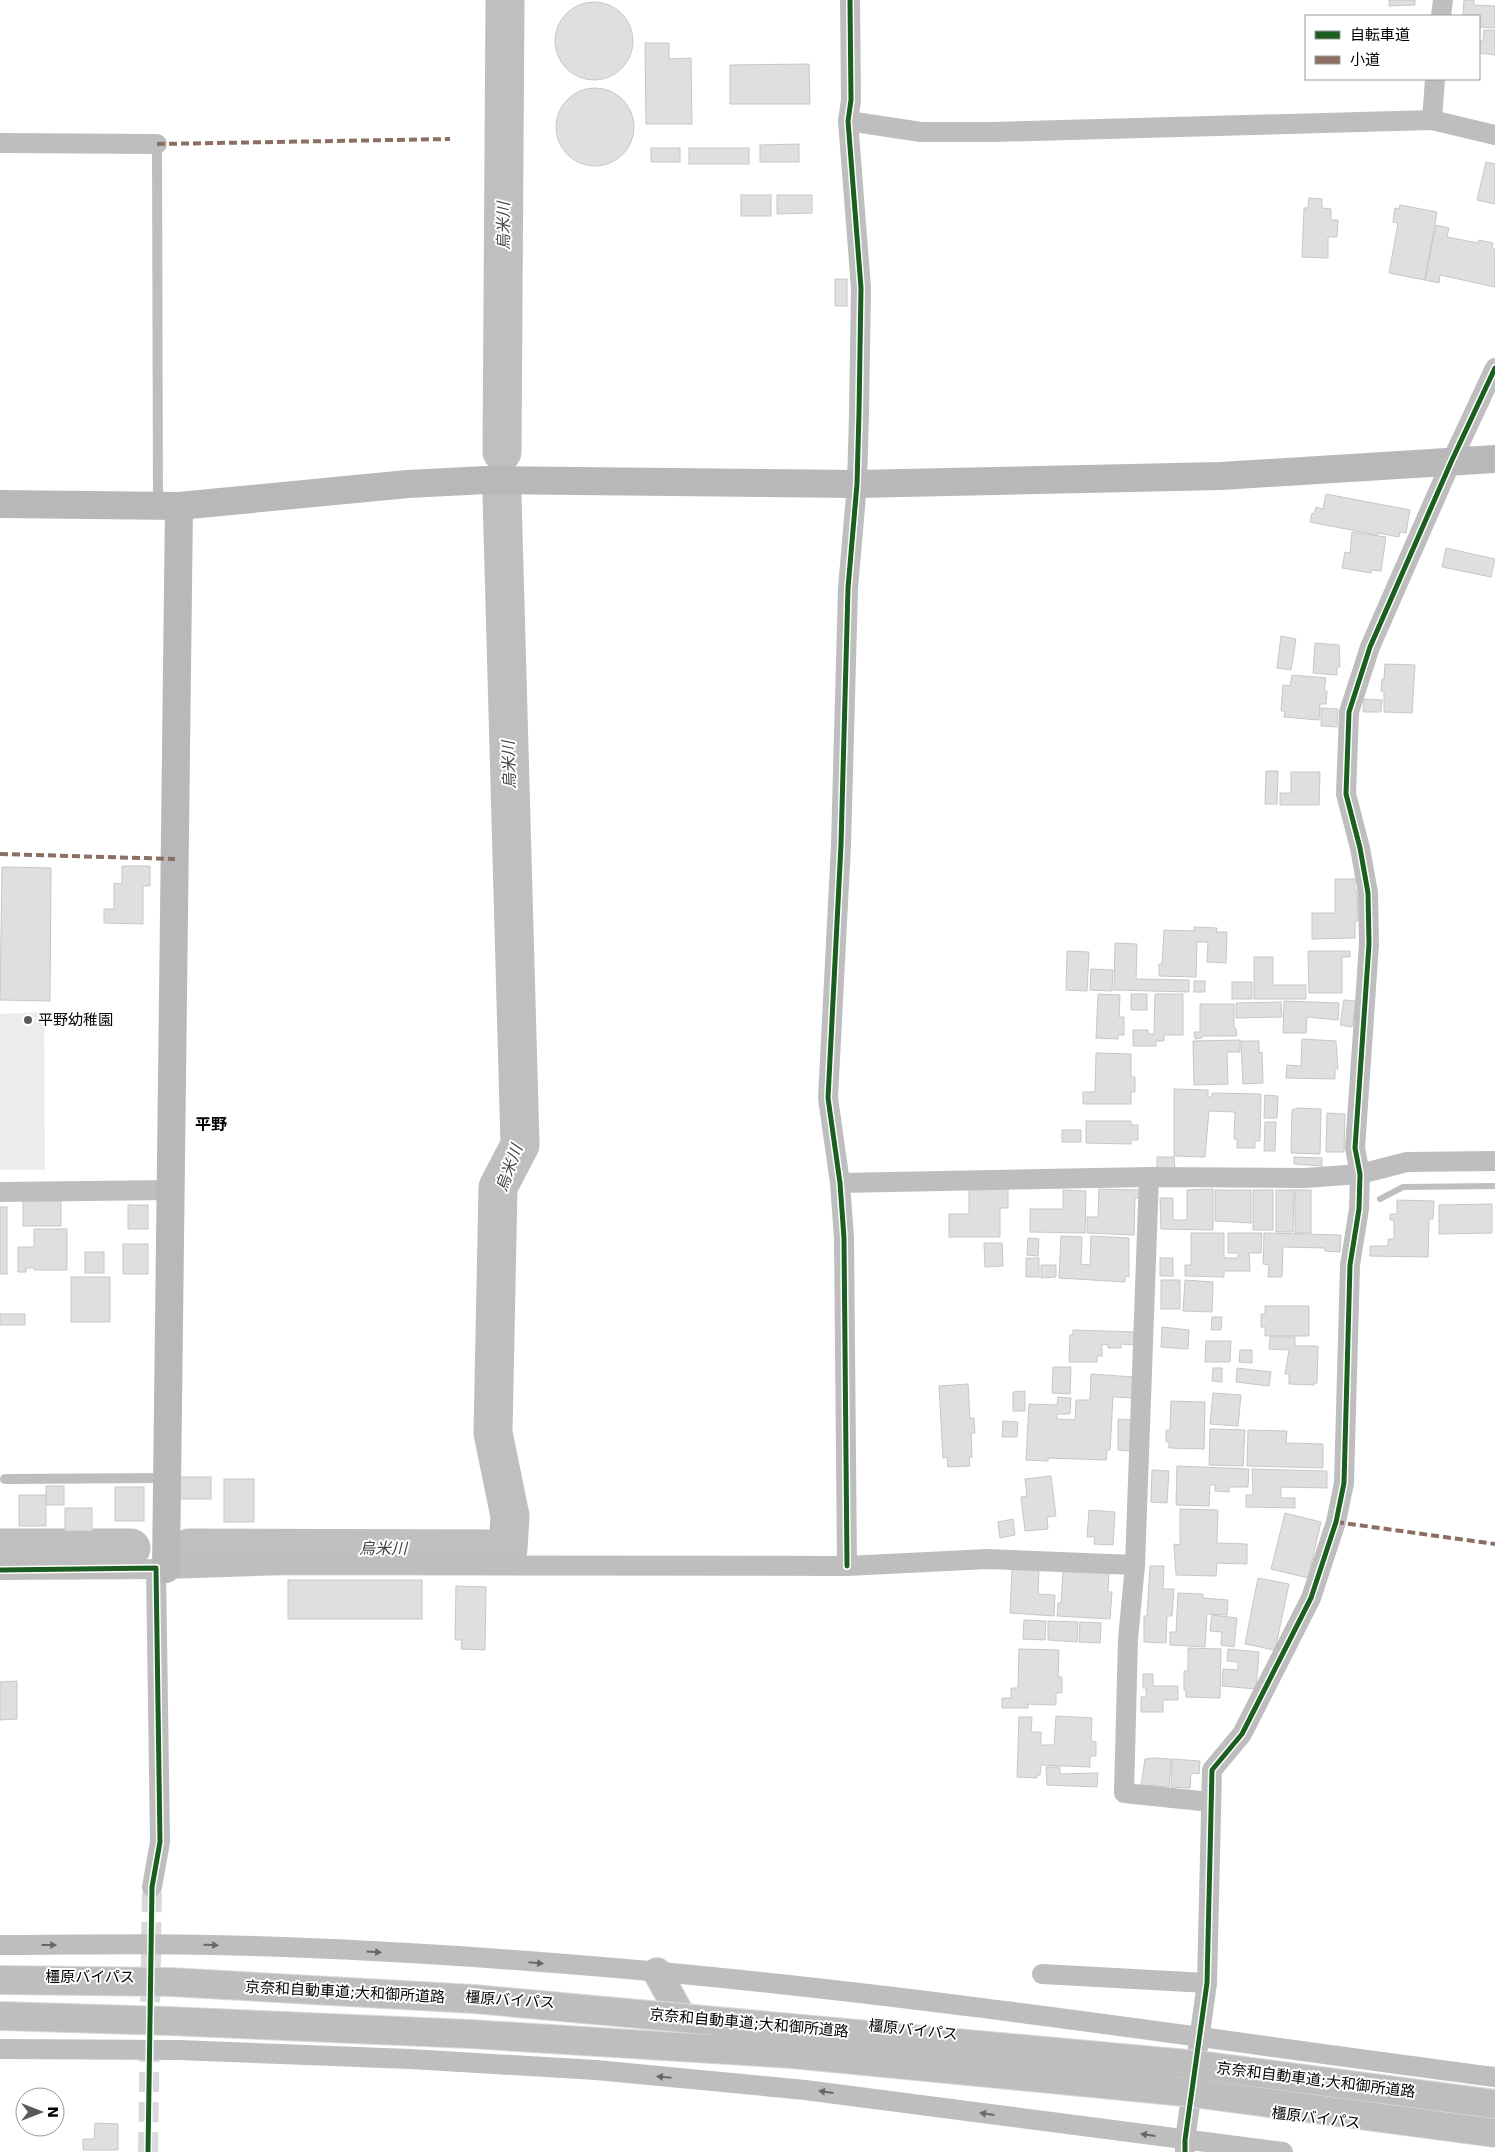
<svg xmlns="http://www.w3.org/2000/svg" width="1495" height="2152" viewBox="0 0 1495 2152" font-family="'DejaVu Sans','Noto Sans JP',sans-serif">
	<rect width="100%" height="100%" fill="#fff"/>
	<!-- green -->
	<polygon fill="#ececec" points="44,1012 45,1170 0,1170 0,1014"/>
	<g fill="none" stroke-linecap="round" stroke-linejoin="round">
		<!-- stream -->
		<polyline stroke="#bfbfbf" stroke-width="6" points="1380,1199 1403,1187 1495,1186"/>
		<!-- river -->
		<g stroke="#bfbfbf" stroke-width="39">
			<polyline points="502,452 505,0"/>
			<polyline points="0,1548 131,1548"/>
			<polyline points="189,1548 508,1549 510,1516 493,1433 498,1187 520,1145 502,496"/>
		</g>
	</g>
	<!-- building -->
	<g fill="#dfdfdf" stroke="#c7c7c7">
		<polygon points="1389,0 1415,0 1415,5 1389,6"/>
		<polygon points="1464,0 1474,0 1474,5 1495,6 1495,28 1479,27 1479,16 1463,16"/>
		<circle cx="594" cy="41" r="39"/>
		<polygon points="1484,30 1495,30 1495,55 1479,53 1479,41 1483,41"/>
		<polygon points="645,43 669,43 669,59 691,58 692,124 646,124"/>
		<polygon points="809,64 810,104 730,104 730,65"/>
		<circle cx="595" cy="127" r="39"/>
		<polygon points="799,144 799,162 760,162 760,145"/>
		<rect x="651" y="148" width="29" height="14"/>
		<rect x="689" y="148" width="60" height="16"/>
		<polygon points="1486,162 1495,164 1495,204 1477,200"/>
		<rect x="741" y="195" width="30" height="21"/>
		<polygon points="777,195 812,195 812,213 777,214"/>
		<polygon points="1309,198 1322,199 1322,208 1331,209 1331,220 1338,220 1337,237 1328,237 1328,258 1302,257 1304,208 1308,208"/>
		<polygon points="1400,205 1437,212 1425,280 1389,273 1398,223 1393,222 1395,208 1399,209"/>
		<polygon points="1436,225 1449,228 1447,237 1478,243 1479,240 1493,243 1492,248 1495,249 1495,287 1440,275 1439,283 1425,280"/>
		<rect x="835" y="279" width="12" height="27"/>
		<polygon points="1326,494 1410,510 1406,533 1400,532 1399,537 1378,533 1377,535 1310,522 1312,513 1314,514 1316,507 1323,509"/>
		<polygon points="1352,532 1386,537 1381,571 1371,570 1371,573 1342,568 1345,552 1350,553"/>
		<polygon points="1446,548 1495,559 1491,577 1442,567"/>
		<polygon points="1281,636 1296,639 1291,670 1277,668"/>
		<polygon points="1315,643 1339,645 1340,667 1337,667 1337,675 1313,673"/>
		<polygon points="1385,664 1415,665 1412,713 1384,712 1384,691 1381,691 1382,679 1384,679"/>
		<polygon points="1292,675 1326,678 1324,691 1327,691 1326,704 1320,704 1319,720 1284,717 1285,711 1281,711 1283,685 1290,686"/>
		<polygon points="1364,699 1382,700 1381,712 1363,712"/>
		<polygon points="1321,708 1338,709 1337,727 1321,726"/>
		<polygon points="1266,771 1278,771 1277,804 1265,804"/>
		<polygon points="1291,772 1320,772 1319,805 1280,805 1280,793 1291,793"/>
		<polygon points="122,866 150,866 150,886 143,886 143,924 104,923 104,909 114,909 114,883 122,884"/>
		<polygon points="2,867 51,868 50,1001 0,1000"/>
		<polygon points="1335,879 1355,879 1355,890 1357,890 1358,921 1355,921 1355,938 1312,939 1312,913 1335,913"/>
		<polygon points="1194,927 1217,928 1216,932 1227,932 1226,963 1207,962 1208,942 1197,942 1196,977 1159,976 1159,964 1162,964 1164,930 1194,931"/>
		<polygon points="1115,943 1137,944 1136,979 1189,980 1189,992 1114,990"/>
		<polygon points="1067,951 1089,952 1087,991 1066,990"/>
		<polygon points="1308,951 1350,951 1350,957 1342,957 1342,993 1309,993"/>
		<polygon points="1254,957 1273,957 1273,985 1306,985 1306,999 1254,999"/>
		<polygon points="1091,969 1113,970 1112,991 1090,990"/>
		<rect x="1194" y="981" width="11" height="11"/>
		<rect x="1232" y="982" width="20" height="17"/>
		<polygon points="1098,994 1120,995 1119,1017 1124,1017 1124,1035 1118,1035 1118,1039 1096,1038"/>
		<rect x="1131" y="994" width="16" height="16"/>
		<polygon points="1155,994 1183,994 1183,1035 1164,1035 1164,1041 1156,1041 1156,1046 1133,1046 1133,1030 1148,1030 1148,1034 1154,1034"/>
		<polygon points="1344,1000 1356,1001 1352,1027 1340,1025"/>
		<polygon points="1284,1001 1339,1003 1338,1020 1307,1017 1306,1033 1283,1033"/>
		<polygon points="1281,1002 1282,1017 1236,1018 1236,1003"/>
		<polygon points="1200,1004 1234,1004 1234,1028 1236,1028 1237,1036 1202,1036 1202,1038 1195,1039 1194,1032 1200,1032"/>
		<polygon points="1302,1039 1336,1041 1338,1069 1335,1069 1335,1079 1286,1078 1287,1065 1301,1066"/>
		<polygon points="1240,1040 1240,1052 1227,1052 1228,1084 1194,1085 1193,1041"/>
		<polygon points="1241,1041 1259,1041 1259,1053 1262,1052 1263,1083 1243,1084"/>
		<polygon points="1096,1053 1131,1054 1131,1077 1135,1077 1135,1092 1131,1092 1131,1104 1083,1104 1083,1092 1095,1092"/>
		<polygon points="1174,1089 1208,1090 1208,1097 1212,1097 1212,1093 1261,1094 1260,1141 1255,1141 1255,1148 1237,1148 1237,1139 1234,1139 1235,1112 1209,1111 1205,1157 1174,1156"/>
		<polygon points="1265,1095 1278,1096 1277,1118 1264,1118"/>
		<polygon points="1297,1108 1321,1109 1320,1154 1291,1153 1292,1110"/>
		<polygon points="1327,1113 1345,1114 1344,1152 1326,1152"/>
		<polygon points="1086,1121 1131,1121 1131,1125 1138,1125 1138,1140 1131,1140 1131,1144 1086,1143"/>
		<polygon points="1265,1122 1276,1122 1275,1151 1264,1151"/>
		<rect x="1062" y="1130" width="19" height="12"/>
		<polygon points="1157,1157 1174,1157 1175,1168 1157,1169"/>
		<polygon points="1294,1157 1322,1158 1322,1166 1294,1164"/>
		<polygon points="969,1188 1008,1188 1008,1208 1000,1208 1000,1237 949,1237 949,1214 969,1214"/>
		<polygon points="1099,1189 1140,1190 1140,1198 1135,1198 1134,1235 1087,1233 1087,1217 1098,1217"/>
		<polygon points="1213,1189 1213,1230 1161,1229 1160,1198 1173,1198 1173,1220 1187,1220 1187,1190"/>
		<polygon points="1063,1190 1086,1191 1085,1233 1030,1232 1030,1209 1063,1209"/>
		<polygon points="1215,1190 1251,1190 1251,1223 1215,1221"/>
		<rect x="1253" y="1190" width="20" height="40"/>
		<polygon points="1276,1190 1294,1190 1293,1232 1276,1232"/>
		<rect x="1295" y="1190" width="16" height="43"/>
		<polygon points="1397,1200 1434,1201 1433,1219 1429,1219 1428,1257 1370,1256 1370,1246 1388,1246 1388,1239 1394,1239 1394,1220 1390,1220 1390,1214 1397,1214"/>
		<rect x="23" y="1201" width="38" height="25"/>
		<polygon points="1492,1204 1492,1233 1439,1234 1439,1205"/>
		<rect x="128" y="1205" width="20" height="24"/>
		<rect x="0" y="1207" width="7" height="67"/>
		<polygon points="34,1229 67,1229 67,1270 34,1270 34,1268 26,1268 26,1272 18,1272 18,1247 34,1247"/>
		<polygon points="1191,1233 1224,1233 1224,1258 1238,1258 1238,1253 1228,1253 1228,1233 1262,1233 1261,1253 1249,1253 1250,1271 1224,1271 1224,1277 1185,1276 1185,1265 1191,1265"/>
		<polygon points="1264,1233 1341,1235 1340,1252 1325,1251 1325,1248 1283,1247 1282,1277 1268,1277 1269,1265 1263,1264"/>
		<polygon points="1061,1236 1082,1237 1081,1264 1090,1265 1091,1236 1129,1238 1129,1277 1125,1276 1125,1282 1059,1278"/>
		<polygon points="1028,1238 1039,1239 1038,1256 1027,1255"/>
		<polygon points="984,1243 1002,1243 1003,1266 985,1267"/>
		<rect x="123" y="1244" width="25" height="30"/>
		<rect x="85" y="1252" width="19" height="21"/>
		<rect x="1026" y="1258" width="13" height="19"/>
		<rect x="1160" y="1258" width="13" height="18"/>
		<polygon points="1041,1265 1056,1265 1056,1277 1041,1278"/>
		<rect x="71" y="1277" width="39" height="45"/>
		<rect x="1161" y="1280" width="19" height="29"/>
		<polygon points="1185,1280 1213,1282 1212,1312 1183,1311"/>
		<polygon points="1265,1306 1309,1306 1309,1336 1265,1336 1265,1327 1261,1327 1261,1314 1265,1314"/>
		<rect x="0" y="1314" width="25" height="11"/>
		<polygon points="1212,1317 1222,1317 1221,1330 1211,1330"/>
		<polygon points="1162,1327 1189,1330 1188,1349 1161,1347"/>
		<polygon points="1073,1330 1135,1332 1135,1345 1121,1344 1121,1348 1108,1348 1108,1345 1102,1344 1102,1356 1097,1356 1097,1362 1069,1362 1070,1335 1073,1335"/>
		<polygon points="1270,1337 1295,1337 1295,1346 1318,1346 1317,1383 1314,1383 1314,1385 1289,1384 1289,1374 1285,1374 1289,1350 1269,1349"/>
		<polygon points="1206,1341 1231,1341 1230,1362 1205,1362"/>
		<polygon points="1240,1350 1252,1350 1252,1363 1239,1362"/>
		<polygon points="1053,1367 1071,1367 1070,1394 1052,1393"/>
		<polygon points="1213,1368 1222,1368 1222,1382 1212,1381"/>
		<polygon points="1237,1368 1271,1372 1269,1386 1236,1382"/>
		<polygon points="1091,1374 1134,1377 1133,1398 1113,1397 1110,1450 1107,1450 1106,1460 1048,1458 1048,1461 1026,1460 1029,1404 1057,1405 1058,1397 1071,1398 1070,1414 1057,1414 1057,1419 1075,1420 1076,1400 1090,1400"/>
		<polygon points="968,1384 970,1418 974,1418 975,1433 971,1433 972,1457 969,1457 970,1466 948,1467 947,1457 943,1458 939,1386"/>
		<polygon points="1025,1391 1025,1411 1013,1411 1013,1392"/>
		<polygon points="1213,1393 1241,1395 1238,1426 1210,1424"/>
		<polygon points="1171,1401 1205,1402 1204,1449 1169,1448 1169,1442 1166,1442 1166,1430 1170,1430"/>
		<polygon points="1118,1419 1131,1420 1130,1451 1118,1450"/>
		<polygon points="1003,1421 1018,1422 1017,1437 1002,1437"/>
		<polygon points="1210,1429 1245,1430 1243,1466 1209,1465"/>
		<polygon points="1248,1430 1287,1431 1286,1443 1323,1444 1323,1468 1247,1466"/>
		<polygon points="1177,1466 1249,1469 1248,1487 1229,1487 1229,1492 1215,1491 1215,1485 1210,1485 1209,1506 1176,1505"/>
		<polygon points="1252,1469 1327,1471 1327,1488 1281,1487 1281,1498 1295,1498 1295,1508 1246,1507 1246,1495 1253,1495"/>
		<polygon points="1152,1470 1169,1471 1167,1503 1151,1502"/>
		<polygon points="1051,1476 1056,1516 1047,1517 1048,1529 1025,1531 1021,1497 1027,1496 1025,1479"/>
		<rect x="180" y="1477" width="31" height="22"/>
		<rect x="224" y="1479" width="30" height="43"/>
		<rect x="46" y="1486" width="18" height="19"/>
		<rect x="115" y="1487" width="29" height="34"/>
		<rect x="19" y="1495" width="27" height="31"/>
		<rect x="65" y="1508" width="27" height="23"/>
		<polygon points="1180,1509 1218,1510 1217,1543 1247,1544 1247,1564 1217,1563 1216,1576 1176,1575 1174,1544 1180,1545"/>
		<polygon points="1089,1510 1115,1512 1113,1545 1094,1544 1095,1537 1087,1537"/>
		<polygon points="1285,1513 1321,1522 1308,1578 1271,1569"/>
		<polygon points="1013,1519 1015,1535 1000,1538 998,1522"/>
		<polygon points="1150,1566 1164,1566 1163,1589 1174,1589 1172,1616 1167,1616 1166,1643 1144,1642 1144,1616 1147,1616"/>
		<polygon points="1012,1569 1039,1570 1038,1594 1055,1595 1054,1616 1010,1613"/>
		<polygon points="1063,1571 1109,1573 1108,1592 1112,1592 1110,1619 1057,1616 1058,1603 1061,1603"/>
		<polygon points="1258,1578 1289,1584 1275,1650 1245,1644"/>
		<rect x="288" y="1580" width="134" height="39"/>
		<polygon points="456,1586 486,1587 485,1650 461,1649 462,1640 455,1640"/>
		<polygon points="1178,1593 1203,1594 1203,1598 1228,1600 1227,1615 1207,1614 1205,1647 1170,1645 1170,1632 1176,1632"/>
		<polygon points="1212,1615 1237,1618 1234,1647 1221,1645 1222,1632 1210,1631"/>
		<polygon points="1024,1620 1046,1621 1045,1640 1023,1639"/>
		<polygon points="1048,1621 1078,1622 1077,1642 1048,1640"/>
		<polygon points="1080,1622 1101,1623 1100,1643 1079,1642"/>
		<polygon points="1188,1648 1221,1649 1220,1698 1186,1697 1186,1690 1184,1690 1184,1671 1188,1671"/>
		<polygon points="1019,1649 1059,1650 1058,1677 1062,1677 1062,1693 1056,1693 1056,1705 1028,1704 1028,1708 1002,1708 1002,1698 1011,1698 1011,1688 1018,1688"/>
		<polygon points="1228,1649 1259,1652 1256,1689 1222,1686 1223,1669 1238,1670 1238,1662 1227,1661"/>
		<polygon points="1143,1674 1153,1674 1153,1686 1178,1686 1178,1700 1163,1700 1163,1712 1141,1712 1141,1697 1146,1697 1146,1688 1143,1688"/>
		<polygon points="17,1681 17,1719 0,1720 0,1682"/>
		<polygon points="1056,1716 1092,1718 1091,1741 1096,1742 1096,1756 1090,1756 1090,1767 1041,1765 1040,1775 1037,1775 1037,1778 1017,1777 1019,1717 1032,1717 1031,1732 1041,1732 1041,1745 1054,1745"/>
		<polygon points="1153,1758 1171,1759 1169,1787 1141,1785 1145,1759"/>
		<polygon points="1172,1759 1200,1761 1199,1774 1191,1773 1190,1788 1171,1787"/>
		<polygon points="1046,1767 1060,1767 1060,1774 1098,1773 1097,1787 1047,1785"/>
		<polygon points="95,2123 118,2124 118,2150 83,2150 83,2139 94,2139"/>
	</g>
	<g fill="none" stroke-linecap="round" stroke-linejoin="round">
		<!-- street-tunnel -->
		<polyline stroke="#d9d9d9" stroke-width="20" stroke-dasharray="20 10" stroke-linecap="butt" points="148,2152 152,1887"/>
		<!-- highway casing -->
		<g stroke="#dbdbdb" stroke-width="30">
			<polyline id="highway" points="657,1972 678,2010"/>
		</g>
		<!-- lane -->
		<g stroke="#bebebe" stroke-width="10">
			<polyline points="157,144 158,505"/>
			<polyline points="5,1479 166,1478"/>
		</g>
		<!-- street -->
		<g stroke="#bebebe" stroke-width="20">
			<polyline points="1441,16 1443,0"/>
			<polyline points="1432,120 1435,79"/>
			<polyline points="848,121 921,132 993,132 1432,120 1495,135"/>
			<polyline points="0,143 157,144"/>
			<polyline points="1149,1177 1135,1565 1128,1639 1124,1793 1211,1802"/>
			<polyline points="840,1183 1149,1177 1305,1178 1360,1174 1407,1162 1495,1161"/>
			<polyline points="0,1192 170,1190"/>
			<polyline points="847,1566 844,1238 840,1183 828,1098 841,845 848,588 857,484 859,413 861,288 848,121 851,100 850,0"/>
			<polyline points="0,1570 166,1569 287,1565 847,1566 987,1559 1135,1565"/>
			<polyline points="152,1887 160,1842 156,1568"/>
			<path d="M0 1945C70 1945 141 1943 211 1945 365 1948 518 1959 671 1973 947 1999 1221 2041 1495 2077"/>
			<polyline points="1042,1974 1207,1983"/>
			<polyline points="0,2049 178,2050 410,2059 596,2070 805,2090 1283,2152"/>
			<polyline points="1185,2152 1185,2140 1207,1983 1212,1770 1242,1734 1311,1598 1336,1522 1344,1483 1350,1265 1359,1209 1360,1174 1355,1148 1369,944 1368,893 1360,848 1346,794 1349,712 1370,647 1452,460 1495,368"/>
		</g>
		<!-- secondary -->
		<g stroke="#b8b8b8" stroke-width="28">
			<polyline points="0,504 179,506 408,484 486,480 857,484 1221,476 1495,459"/>
			<polyline points="166,1569 179,506"/>
		</g>
		<!-- highway -->
		<use href="#highway" stroke="#bebebe" stroke-width="28"/>
		<!-- highway-bridge casing -->
		<g stroke="#dbdbdb" stroke-width="30" stroke-linecap="butt">
			<g id="highway-bridge">
				<polyline points="0,1980 170,1982 474,1999 1198,2065 1495,2104"/>
				<polyline points="0,2016 168,2021 470,2034 792,2054 1194,2093 1495,2133"/>
			</g>
		</g>
		<!-- highway-bridge -->
		<use href="#highway-bridge" stroke="#bebebe" stroke-width="28"/>
		<!-- quiet -->
		<g stroke="#8d6e63" stroke-width="4" stroke-dasharray="8 4" stroke-linecap="butt">
			<polyline points="157,144 450,139"/>
			<polyline points="0,854 175,859"/>
			<polyline points="1336,1522 1495,1544"/>
		</g>
		<!-- cycleway casing -->
		<g stroke="#fff" stroke-width="8">
			<g id="cycleway">
				<polyline points="847,1566 844,1238 840,1183 828,1098 841,845 848,588 857,484 859,413 861,288 848,121 851,100 850,0"/>
				<polyline points="0,1570 156,1568 160,1842 152,1887 148,2152"/>
				<polyline points="1185,2152 1185,2140 1207,1983 1212,1770 1242,1734 1311,1598 1336,1522 1344,1483 1350,1265 1359,1209 1360,1174 1355,1148 1369,944 1368,893 1360,848 1346,794 1349,712 1370,647 1452,460 1495,368"/>
			</g>
		</g>
		<!-- cycleway -->
		<use href="#cycleway" stroke="#1b5e20" stroke-width="5"/>
	</g>
	<!-- one-way arrows -->
	<defs><path id="oneway-solid" d="M-6-.8H1V-3.2L6.5 0L1 3.2V.8H-6Z" transform="scale(1.25)"/></defs>
	<g fill="#686868">
		<use href="#oneway-solid" transform="translate(49 1945)"/>
		<use href="#oneway-solid" transform="translate(211 1945) rotate(1)"/>
		<use href="#oneway-solid" transform="translate(374 1952) rotate(3)"/>
		<use href="#oneway-solid" transform="translate(536 1963) rotate(5)"/>
		<use href="#oneway-solid" transform="translate(664 2077) rotate(-175)"/>
		<use href="#oneway-solid" transform="translate(826 2092) rotate(-172)"/>
		<use href="#oneway-solid" transform="translate(987 2114) rotate(-172)"/>
		<use href="#oneway-solid" transform="translate(1148 2135) rotate(-172)"/>
	</g>
	<!-- markers -->
	<circle fill="#595959" stroke="#fff" stroke-width="2" cx="28" cy="1020" r="5"/>
	<g text-anchor="middle" dominant-baseline="central" stroke-width="4" stroke-linejoin="round" paint-order="stroke">
		<!-- poi labels -->
		<g font-size="15" fill="#000" stroke="#fff" text-anchor="start">
			<text x="38" y="1020">平野幼稚園</text>
		</g>
		<!-- street labels -->
		<g font-size="15" fill="#000" stroke="#fff">
			<text x="90" y="1977">橿原バイパス</text>
			<text transform="translate(345 1992) rotate(3)">京奈和自動車道;大和御所道路</text>
			<text transform="translate(510 2000) rotate(4)">橿原バイパス</text>
			<text transform="translate(749 2023) rotate(5)">京奈和自動車道;大和御所道路</text>
			<text transform="translate(913 2030) rotate(6)">橿原バイパス</text>
			<text transform="translate(1316 2080) rotate(7)">京奈和自動車道;大和御所道路</text>
			<text transform="translate(1316 2118) rotate(7)">橿原バイパス</text>
		</g>
		<!-- water labels -->
		<g font-size="16" font-style="italic" fill="#444" stroke="#fff">
			<text transform="translate(503 226) rotate(-90)">烏米川</text>
			<text transform="translate(509 765) rotate(-92)">烏米川</text>
			<text transform="translate(509 1168) rotate(-70)">烏米川</text>
			<text x="383" y="1548">烏米川</text>
		</g>
		<!-- neighbourhood labels -->
		<g font-size="16" font-weight="bold" fill="#000" stroke="#fff">
			<text x="211" y="1124">平野</text>
		</g>
	</g>
	<!-- legend -->
	<rect x="1305" y="15" width="175" height="65" fill="#ffffff" stroke="#999999"/>
	<rect x="1315" y="31" width="25" height="8" fill="#1b5e20" stroke="#999999"/>
	<text x="1350" y="40" font-size="15" fill="#000000">自転車道</text>
	<rect x="1315" y="56" width="25" height="8" fill="#8d6e63" stroke="#999999"/>
	<text x="1350" y="65" font-size="15" fill="#000000">小道</text>
	<!-- north arrow -->
	<g transform="translate(40 2112) rotate(90)"><circle r="24" fill="#ffffff" stroke="#999999"/>
	<path d="M0-4L9 19L0 12L-9 19Z" fill="#595959"/>
	<text y="-8" font-size="14" font-weight="bold" text-anchor="middle" fill="#000000">N</text>
	</g>
</svg>
